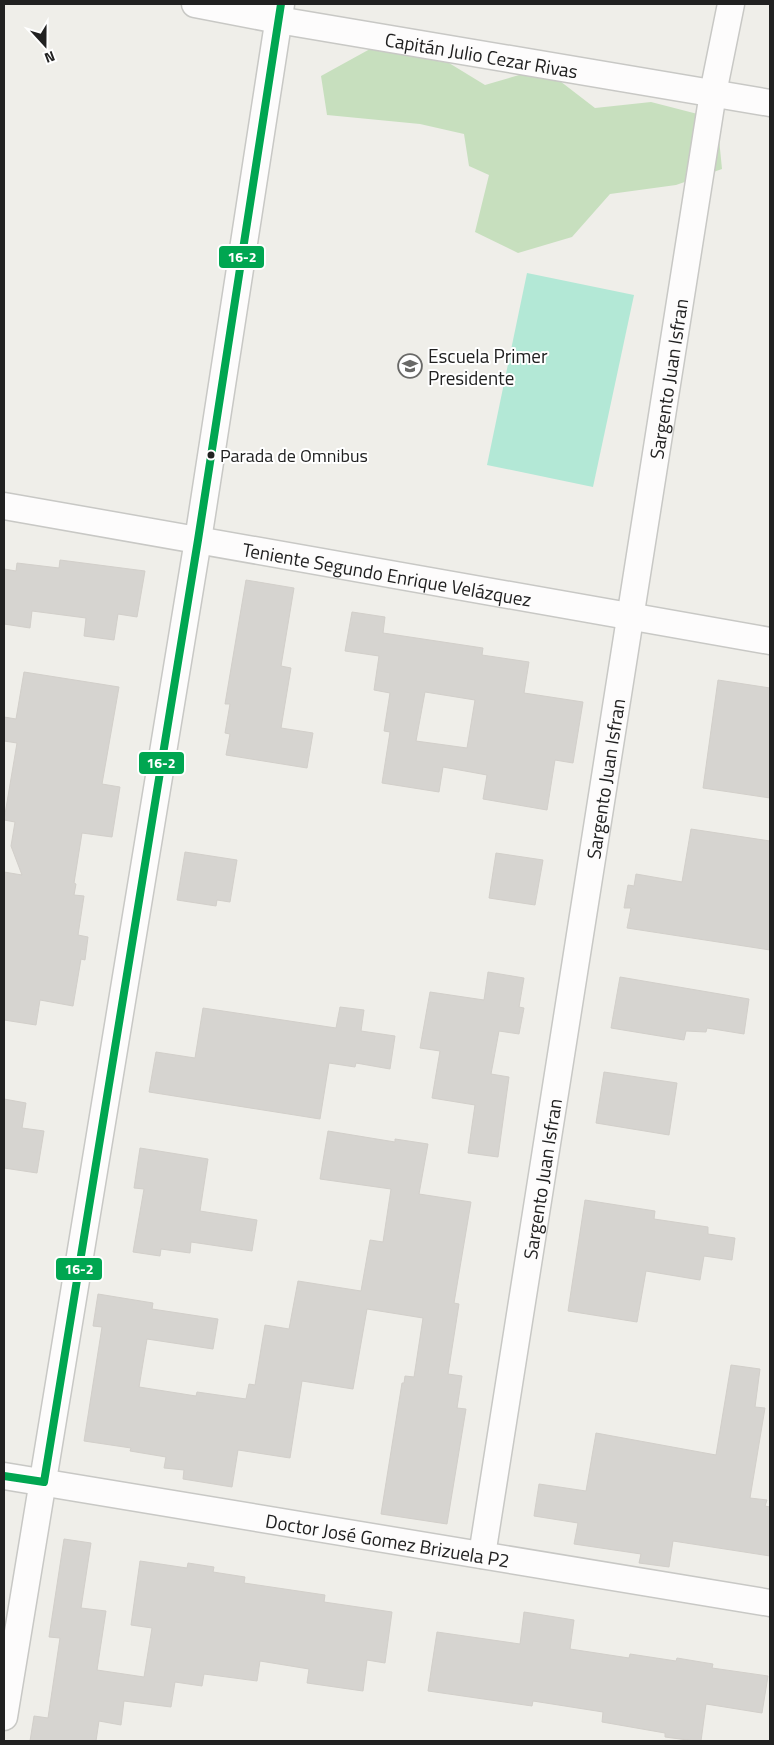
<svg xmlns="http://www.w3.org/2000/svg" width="774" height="1745" viewBox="0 0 774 1745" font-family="'Titillium Web',sans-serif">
	<rect width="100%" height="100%" fill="#efeee9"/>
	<!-- forest -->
	<polygon fill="#c7dfbe" points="370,49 449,63 485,85 543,68 595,108 651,102 717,119 722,169 676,185 610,194 572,237 518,253 475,232 489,175 469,166 464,134 420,124 327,115 321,76"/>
	<!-- pitch -->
	<polygon fill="#b3e8d6" points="527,273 634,295 593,487 487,465"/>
	<!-- building -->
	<g fill="#d6d4d0" stroke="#d2cfca" fill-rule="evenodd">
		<polygon points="60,560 145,571 137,617 118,614 114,640 84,636 86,618 32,611 30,628 4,624 4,569 16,571 17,563 59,568"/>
		<polygon points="246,580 294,588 281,666 291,668 281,728 313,733 307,768 226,755 230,734 225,733 230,704 225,704"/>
		<path d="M352 612 385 617 383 633 483 648 482 655 529 662 524 693 583 702 573 763 555 760 547 810 483 799 487 775 443 767 439 792 382 783 390 732 384 731 390 693 374 690 379 656 345 651ZM425 692 475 700 467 748 416 741Z"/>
		<polygon points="24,672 119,687 102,784 120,787 112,837 82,833 74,883 76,884 74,895 84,896 78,935 88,937 85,960 81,959 73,1006 40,1000 36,1025 4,1020 4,872 22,875 11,846 15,822 4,820 17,743 4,741 4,717 16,719"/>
		<polygon points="718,680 770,688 770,798 703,788"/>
		<polygon points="691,829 770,841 770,950 627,928 631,908 624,908 628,885 634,886 636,874 682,882"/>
		<polygon points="185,852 237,860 230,902 217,900 216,906 177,900"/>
		<polygon points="496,853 543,860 535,905 489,898"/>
		<polygon points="488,972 524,978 519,1007 524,1008 519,1034 499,1031 491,1074 509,1077 498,1157 468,1153 475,1105 432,1098 440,1051 420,1048 430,992 484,1000"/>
		<polygon points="620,977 749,999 744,1034 707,1028 706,1032 686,1031 684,1040 611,1028"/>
		<polygon points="340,1007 364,1010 361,1031 395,1036 390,1069 356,1063 355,1067 329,1063 320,1119 149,1092 156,1052 195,1058 203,1008 336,1028"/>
		<polygon points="604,1072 677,1083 669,1135 596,1123"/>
		<polygon points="4,1099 26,1103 22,1128 44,1131 37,1173 4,1168"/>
		<polygon points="328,1131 395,1142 395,1139 428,1144 419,1194 471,1202 454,1303 459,1304 448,1374 462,1376 457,1408 466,1409 447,1524 381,1514 402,1383 404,1383 405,1376 414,1377 423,1318 367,1309 353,1389 302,1381 290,1458 238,1450 232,1487 183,1479 184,1470 164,1468 166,1457 130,1451 131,1448 84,1441 102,1327 93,1326 98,1294 153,1303 152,1309 218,1319 213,1349 147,1339 139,1387 196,1396 197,1392 246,1399 249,1384 255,1385 265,1325 289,1329 298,1281 361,1291 370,1240 383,1242 391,1189 320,1179"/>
		<polygon points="140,1148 208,1159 200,1211 257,1220 252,1251 191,1242 190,1253 161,1249 160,1256 133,1252 144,1189 134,1188"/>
		<polygon points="585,1200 655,1211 654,1219 708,1227 708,1234 735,1238 732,1260 704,1256 700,1280 646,1271 637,1322 568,1311"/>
		<polygon points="731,1365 760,1369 755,1407 765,1408 750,1498 767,1500 765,1506 770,1507 770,1556 673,1541 669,1567 639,1563 641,1554 574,1544 578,1523 534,1516 539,1484 586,1491 596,1433 716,1455"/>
		<polygon points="64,1539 91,1543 81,1608 106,1611 97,1670 144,1677 152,1628 131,1625 140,1561 187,1568 188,1563 214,1567 213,1572 245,1577 244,1583 325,1595 324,1602 392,1612 385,1663 367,1660 363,1691 307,1683 309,1669 260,1661 257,1681 204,1674 202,1686 175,1682 171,1707 124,1701 121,1725 99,1721 96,1741 30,1741 34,1716 48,1718 60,1638 49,1637"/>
		<polygon points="524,1612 574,1620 570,1649 629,1658 630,1654 676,1661 677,1658 713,1664 712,1668 768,1676 762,1713 706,1704 701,1741 695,1741 665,1737 665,1733 602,1722 603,1712 533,1701 532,1706 428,1691 437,1632 520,1644"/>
	</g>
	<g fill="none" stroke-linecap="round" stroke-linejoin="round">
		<!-- street casing -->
		<g stroke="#c8c8c5" stroke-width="29">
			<g id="street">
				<path id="s1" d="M195 4 278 20 770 103"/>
				<path id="s2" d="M4 506 770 641"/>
				<path id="s3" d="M4 1476 770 1603"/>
				<path id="s4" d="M482 1555 713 93 731 4"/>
				<polyline points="4,1717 198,540 281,4"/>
			</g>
		</g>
		<!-- street -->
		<use href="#street" stroke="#fdfcfc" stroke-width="26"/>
		<!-- bus-1 casing -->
		<g stroke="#fff" stroke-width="11">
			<polyline id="bus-1" points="4,1476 44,1482 198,540 281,4"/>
		</g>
		<!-- bus-1 -->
		<use href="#bus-1" stroke="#00a651" stroke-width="8"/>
	</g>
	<!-- icons -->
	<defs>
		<g id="school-ring" transform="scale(1.25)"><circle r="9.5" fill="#fff" stroke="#696967" stroke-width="1.5"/><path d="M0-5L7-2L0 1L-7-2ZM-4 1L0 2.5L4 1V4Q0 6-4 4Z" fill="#696967"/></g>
	</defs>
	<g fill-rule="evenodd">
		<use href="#school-ring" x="410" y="366"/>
	</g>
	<!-- markers -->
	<circle fill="#212121" stroke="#fff" stroke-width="2" cx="211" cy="455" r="4.5"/>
	<g text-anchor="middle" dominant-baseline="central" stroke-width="4" stroke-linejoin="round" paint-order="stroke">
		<!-- bus labels -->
		<g font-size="18" fill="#212121" stroke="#fff" text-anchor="start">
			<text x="220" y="455">Parada de Omnibus</text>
		</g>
		<!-- street labels -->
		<g font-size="19" fill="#212121" stroke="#fff">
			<text stroke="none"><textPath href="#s1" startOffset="291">Capitán Julio Cezar Rivas</textPath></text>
			<text stroke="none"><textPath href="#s4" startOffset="1191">Sargento Juan Isfran</textPath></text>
			<text stroke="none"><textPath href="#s2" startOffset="389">Teniente Segundo Enrique Velázquez</textPath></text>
			<text stroke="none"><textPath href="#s4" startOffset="786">Sargento Juan Isfran</textPath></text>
			<text stroke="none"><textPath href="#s4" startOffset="381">Sargento Juan Isfran</textPath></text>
			<text stroke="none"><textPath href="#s3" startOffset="389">Doctor José Gomez Brizuela P2</textPath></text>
		</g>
		<!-- poi labels -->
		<g font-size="19" fill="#212121" stroke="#fff" text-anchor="start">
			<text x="428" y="355">Escuela Primer<tspan x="428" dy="22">Presidente</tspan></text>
		</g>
	</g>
	<g stroke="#fff" stroke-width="2">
		<rect x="218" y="245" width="47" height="24" rx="5" fill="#00a651"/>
		<rect x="138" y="751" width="47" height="24" rx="5" fill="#00a651"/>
		<rect x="55" y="1257" width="48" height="24" rx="5" fill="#00a651"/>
	</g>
	<g font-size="14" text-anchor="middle" font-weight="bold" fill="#fff">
		<text x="242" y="262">16-2</text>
		<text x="161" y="768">16-2</text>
		<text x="79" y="1274">16-2</text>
	</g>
	<!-- border -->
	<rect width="774" height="1745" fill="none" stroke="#212121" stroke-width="10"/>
	<!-- north arrow -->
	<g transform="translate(45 45) rotate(159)" stroke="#ffffff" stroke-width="4" paint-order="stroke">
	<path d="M0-4L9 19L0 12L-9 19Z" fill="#212121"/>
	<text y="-8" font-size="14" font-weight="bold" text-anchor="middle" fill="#212121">N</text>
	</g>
</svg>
